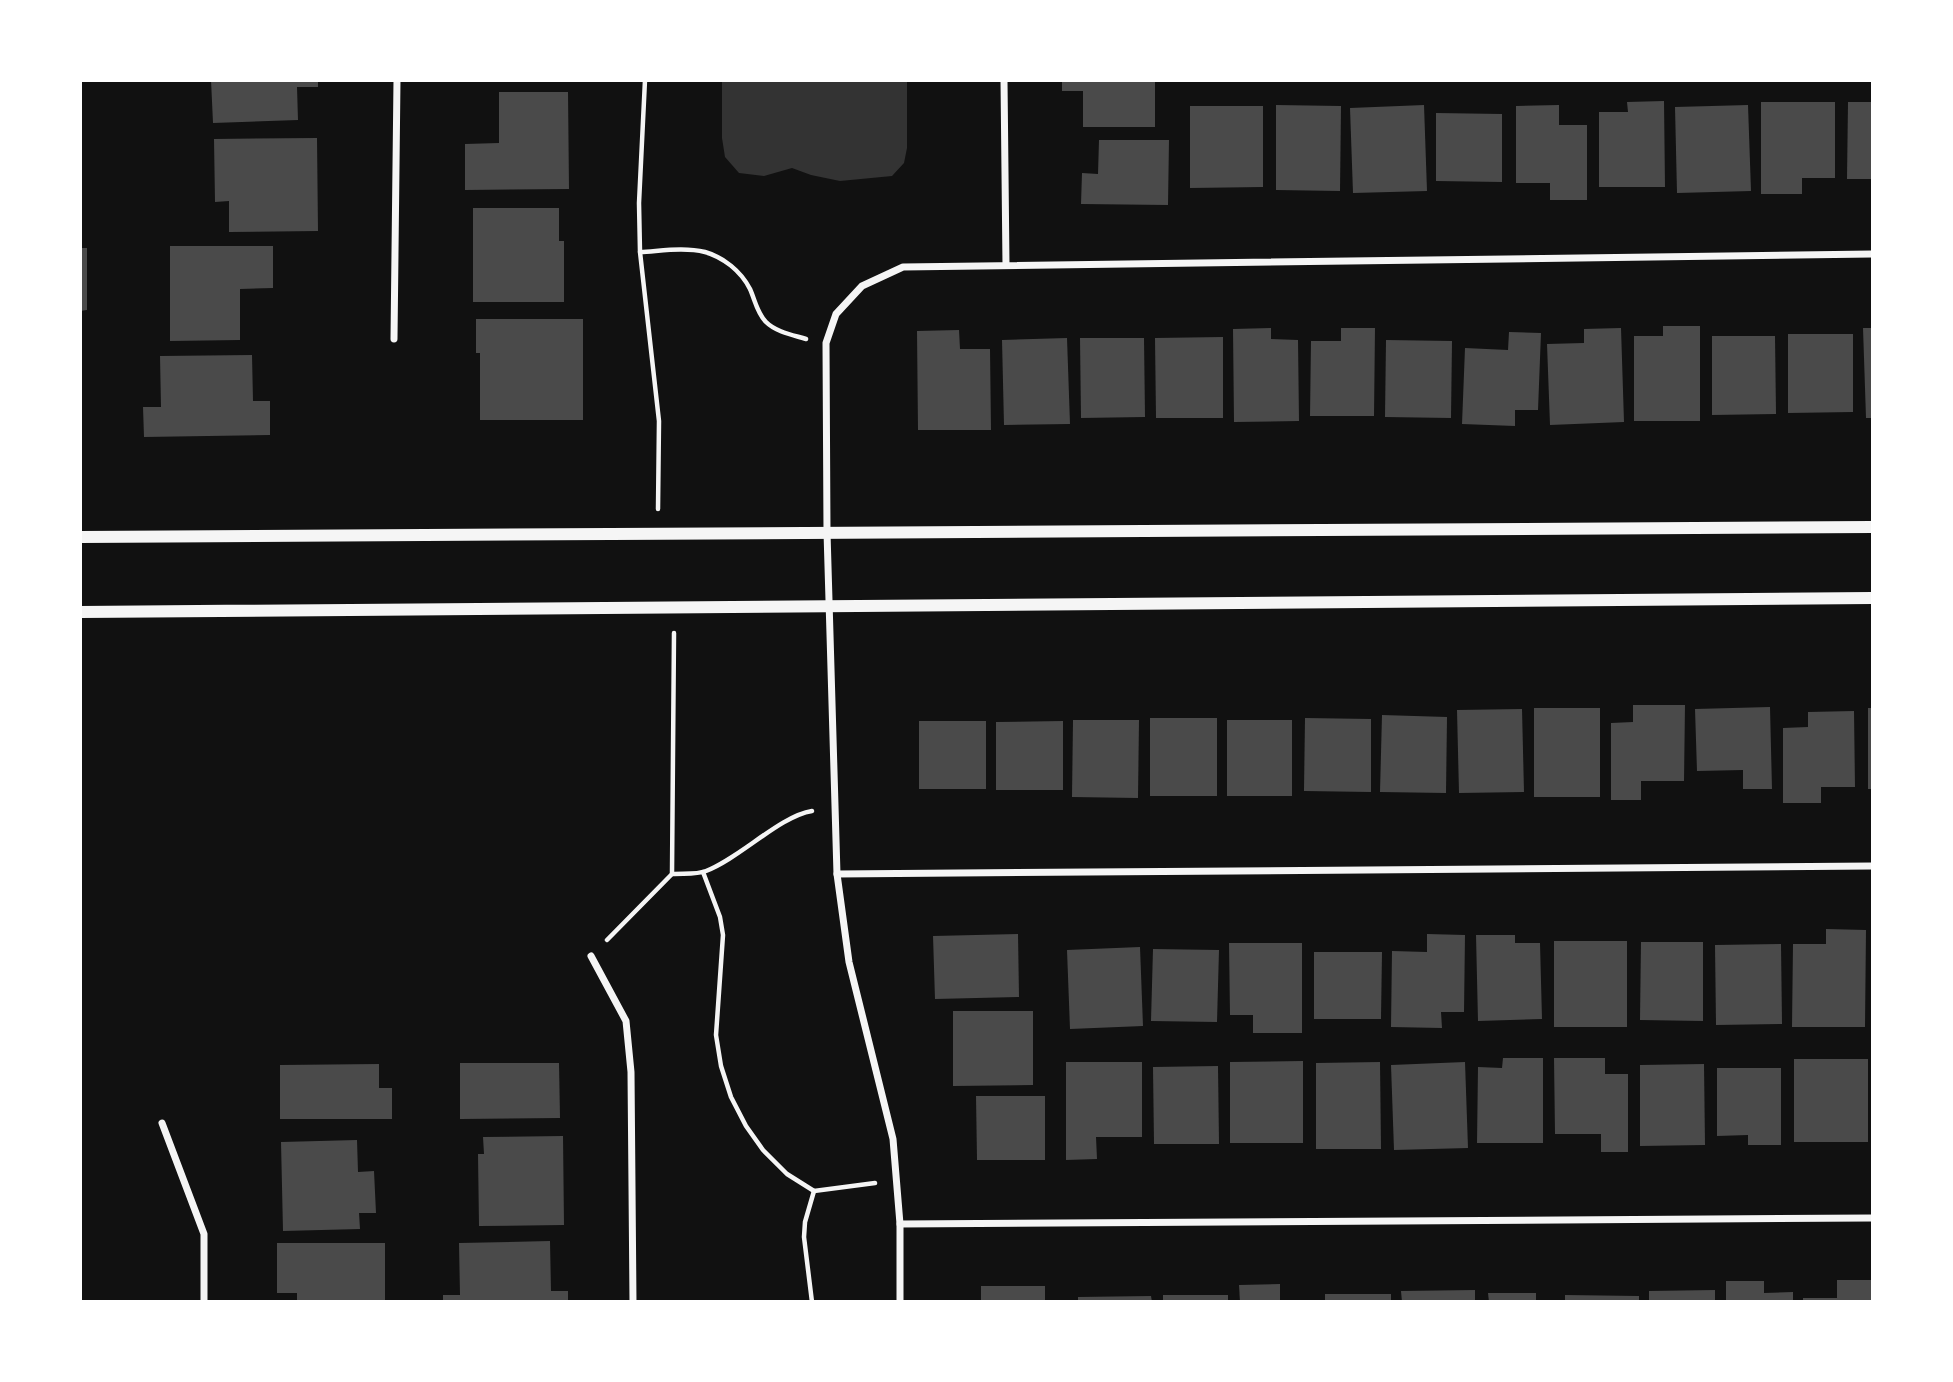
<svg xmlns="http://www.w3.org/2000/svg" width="1953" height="1382" viewBox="0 0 1953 1382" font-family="Jost,sans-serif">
	<rect width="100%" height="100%" fill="#111"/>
	<!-- water -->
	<polygon fill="#333" points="722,81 907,81 907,148 904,163 892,176 840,181 811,175 792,168 764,176 739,173 725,157 722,138"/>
	<!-- building -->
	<g fill="#4a4a4a">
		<polygon points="211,80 318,80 318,87 297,87 298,120 213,123"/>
		<polygon points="1062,80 1155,80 1155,127 1083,127 1083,91 1062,91"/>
		<polygon points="499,92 568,92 569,189 465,190 465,144 499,143"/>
		<polygon points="1664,101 1665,187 1599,187 1599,112 1628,112 1627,102"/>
		<polygon points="1761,102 1835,102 1835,178 1802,178 1802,194 1761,194"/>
		<polygon points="1848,102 1872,102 1872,179 1847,179"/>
		<polygon points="1276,105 1341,106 1340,191 1276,190"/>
		<polygon points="1424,105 1427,191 1353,193 1350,108"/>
		<polygon points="1559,105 1559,125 1587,125 1587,200 1550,200 1550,183 1516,183 1516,106"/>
		<polygon points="1748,105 1751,191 1677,193 1675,107"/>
		<polygon points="1190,106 1263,106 1263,187 1190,188"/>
		<polygon points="1436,113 1502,114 1502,182 1436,181"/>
		<polygon points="317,138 318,231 229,232 229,201 215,202 214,139"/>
		<polygon points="1099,140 1169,140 1168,205 1081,204 1082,173 1098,174"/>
		<polygon points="473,208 559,208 559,241 564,241 564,302 473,302"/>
		<polygon points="170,246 273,246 273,288 240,289 240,340 170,341"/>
		<polygon points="80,248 87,248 87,310 80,311"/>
		<polygon points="476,319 583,319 583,420 480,420 480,353 476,353"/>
		<polygon points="1663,326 1700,326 1700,421 1634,421 1634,336 1663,336"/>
		<polygon points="1271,328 1271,339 1298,340 1299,421 1234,422 1233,329"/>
		<polygon points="1341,328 1375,328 1374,416 1310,416 1311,341 1341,341"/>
		<polygon points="1621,328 1624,422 1550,425 1547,344 1584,343 1584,329"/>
		<polygon points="1863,328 1872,328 1872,418 1866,418"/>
		<polygon points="959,330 960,349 990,349 991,430 918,430 917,331"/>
		<polygon points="1509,332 1541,333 1538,410 1515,410 1515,426 1462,424 1465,348 1508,350"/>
		<polygon points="1788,334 1853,334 1853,412 1788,413"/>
		<polygon points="1712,336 1775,336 1776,414 1712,415"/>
		<polygon points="1223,337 1223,418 1156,418 1155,338"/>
		<polygon points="1067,338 1070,424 1004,425 1002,340"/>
		<polygon points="1080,338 1144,338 1145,417 1081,418"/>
		<polygon points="1386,340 1452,341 1451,418 1385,417"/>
		<polygon points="252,355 253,401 270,401 270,435 144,437 143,407 161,407 160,356"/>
		<polygon points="1633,705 1685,705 1684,781 1641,781 1641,800 1611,800 1611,723 1633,722"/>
		<polygon points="1770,707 1772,789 1743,789 1743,770 1697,771 1695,709"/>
		<rect x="1534" y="708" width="66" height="89"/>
		<rect x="1868" y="708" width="4" height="81"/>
		<polygon points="1522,709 1524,792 1459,793 1457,710"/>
		<polygon points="1854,711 1855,787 1821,787 1821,803 1783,803 1783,728 1808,727 1808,712"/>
		<polygon points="1382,715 1447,717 1446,793 1380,792"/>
		<rect x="1150" y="718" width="67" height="78"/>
		<polygon points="1305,718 1371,719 1371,792 1304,791"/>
		<polygon points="1073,720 1139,720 1138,798 1072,797"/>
		<rect x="1227" y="720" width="65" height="76"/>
		<rect x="919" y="721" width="67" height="68"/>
		<polygon points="1063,721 1063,790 996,790 996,722"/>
		<polygon points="1826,929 1866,930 1865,1027 1792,1027 1793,944 1826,944"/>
		<polygon points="1018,934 1019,997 935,999 933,936"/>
		<polygon points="1427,934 1465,935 1464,1012 1441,1012 1442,1028 1391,1027 1392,951 1427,952"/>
		<polygon points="1476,935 1515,935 1515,943 1540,943 1542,1019 1478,1021"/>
		<rect x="1554" y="941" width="73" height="86"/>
		<polygon points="1641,942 1703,942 1703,1021 1640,1020"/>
		<polygon points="1229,943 1302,943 1302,1033 1253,1033 1253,1015 1230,1015"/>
		<polygon points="1781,944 1782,1024 1716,1025 1715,945"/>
		<polygon points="1140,947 1143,1026 1070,1029 1067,950"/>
		<polygon points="1153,949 1219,950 1217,1022 1151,1021"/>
		<polygon points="1314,952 1382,952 1381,1019 1314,1019"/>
		<polygon points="953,1011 1033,1011 1033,1085 953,1086"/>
		<polygon points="1503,1058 1543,1058 1543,1143 1477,1143 1478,1067 1502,1068"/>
		<polygon points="1554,1058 1605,1058 1605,1074 1628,1074 1628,1152 1601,1152 1601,1134 1555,1134"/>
		<rect x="1794" y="1059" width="74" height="83"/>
		<polygon points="1303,1061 1303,1143 1230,1143 1230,1062"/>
		<polygon points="1066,1062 1142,1062 1142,1137 1096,1137 1097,1159 1066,1160"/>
		<polygon points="1380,1062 1381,1149 1316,1149 1316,1063"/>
		<polygon points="1465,1062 1468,1148 1394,1150 1391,1065"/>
		<polygon points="460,1063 559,1063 560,1118 460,1119"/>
		<polygon points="379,1064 379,1088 392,1088 392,1119 280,1119 280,1065"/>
		<polygon points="1704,1064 1705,1145 1640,1146 1640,1065"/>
		<polygon points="1218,1066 1219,1144 1154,1144 1153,1067"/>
		<polygon points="1717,1068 1781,1068 1781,1145 1748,1145 1748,1135 1717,1136"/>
		<polygon points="976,1096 1045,1096 1045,1160 977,1160"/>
		<polygon points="563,1136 564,1225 479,1226 478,1154 484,1154 483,1137"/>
		<polygon points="357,1140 358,1172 374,1171 376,1213 359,1213 360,1229 283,1231 281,1142"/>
		<polygon points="550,1241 551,1291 568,1291 568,1302 443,1302 443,1295 460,1295 459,1243"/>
		<polygon points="277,1243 385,1243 385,1302 297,1302 297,1293 277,1293"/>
		<polygon points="1837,1280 1872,1280 1872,1302 1803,1302 1803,1298 1837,1298"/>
		<polygon points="1726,1281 1764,1281 1764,1293 1793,1292 1793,1302 1726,1302"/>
		<polygon points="1280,1284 1280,1302 1240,1302 1239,1285"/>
		<rect x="981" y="1286" width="64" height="16"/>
		<polygon points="1475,1290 1475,1302 1402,1302 1401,1291"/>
		<polygon points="1715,1290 1715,1302 1649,1302 1649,1291"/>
		<polygon points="1488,1293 1536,1293 1536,1302 1489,1302"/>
		<rect x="1325" y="1294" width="66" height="8"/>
		<rect x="1163" y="1295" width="65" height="7"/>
		<polygon points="1565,1295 1639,1296 1639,1302 1565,1302"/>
		<polygon points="1151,1296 1152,1302 1078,1302 1078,1297"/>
	</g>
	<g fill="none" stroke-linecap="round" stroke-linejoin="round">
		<!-- path -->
		<g stroke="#f5f5f5" stroke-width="4.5">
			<polyline points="645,80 639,203 640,252 659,421 658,509"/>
			<path d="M640 252C661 251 684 247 705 252 723 257 741 271 750 289 755 300 757 313 766 322 776 332 793 335 806 339"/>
			<polyline points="703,872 720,917 723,935 716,1035 721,1066 731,1097 746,1126 763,1150 787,1174 814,1191 875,1183"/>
			<path d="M672 874C683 873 696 875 706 871 740 858 780 816 812 811"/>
			<polyline points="607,940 672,874 674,633"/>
			<polyline points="812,1302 804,1237 805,1222 814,1191"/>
		</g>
		<!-- minor -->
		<g stroke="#f5f5f5" stroke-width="7">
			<polyline points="1004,80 1006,265"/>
			<polyline points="394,339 397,80"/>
			<polyline points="837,874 1872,866"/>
			<polyline points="591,956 626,1021 631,1072 633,1302"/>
			<polyline points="162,1123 204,1234 204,1302"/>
			<polyline points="900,1224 1872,1218"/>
			<polyline points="900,1302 900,1224 893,1139 849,962 837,874 827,532 826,343 836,314 862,286 903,267 1872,254"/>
		</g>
		<!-- tertiary -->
		<g stroke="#f5f5f5" stroke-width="12">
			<polyline points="80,537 1872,527"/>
			<polyline points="80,612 1872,598"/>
		</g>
	</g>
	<!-- border -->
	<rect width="1953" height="1382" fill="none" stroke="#ffffff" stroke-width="164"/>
</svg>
